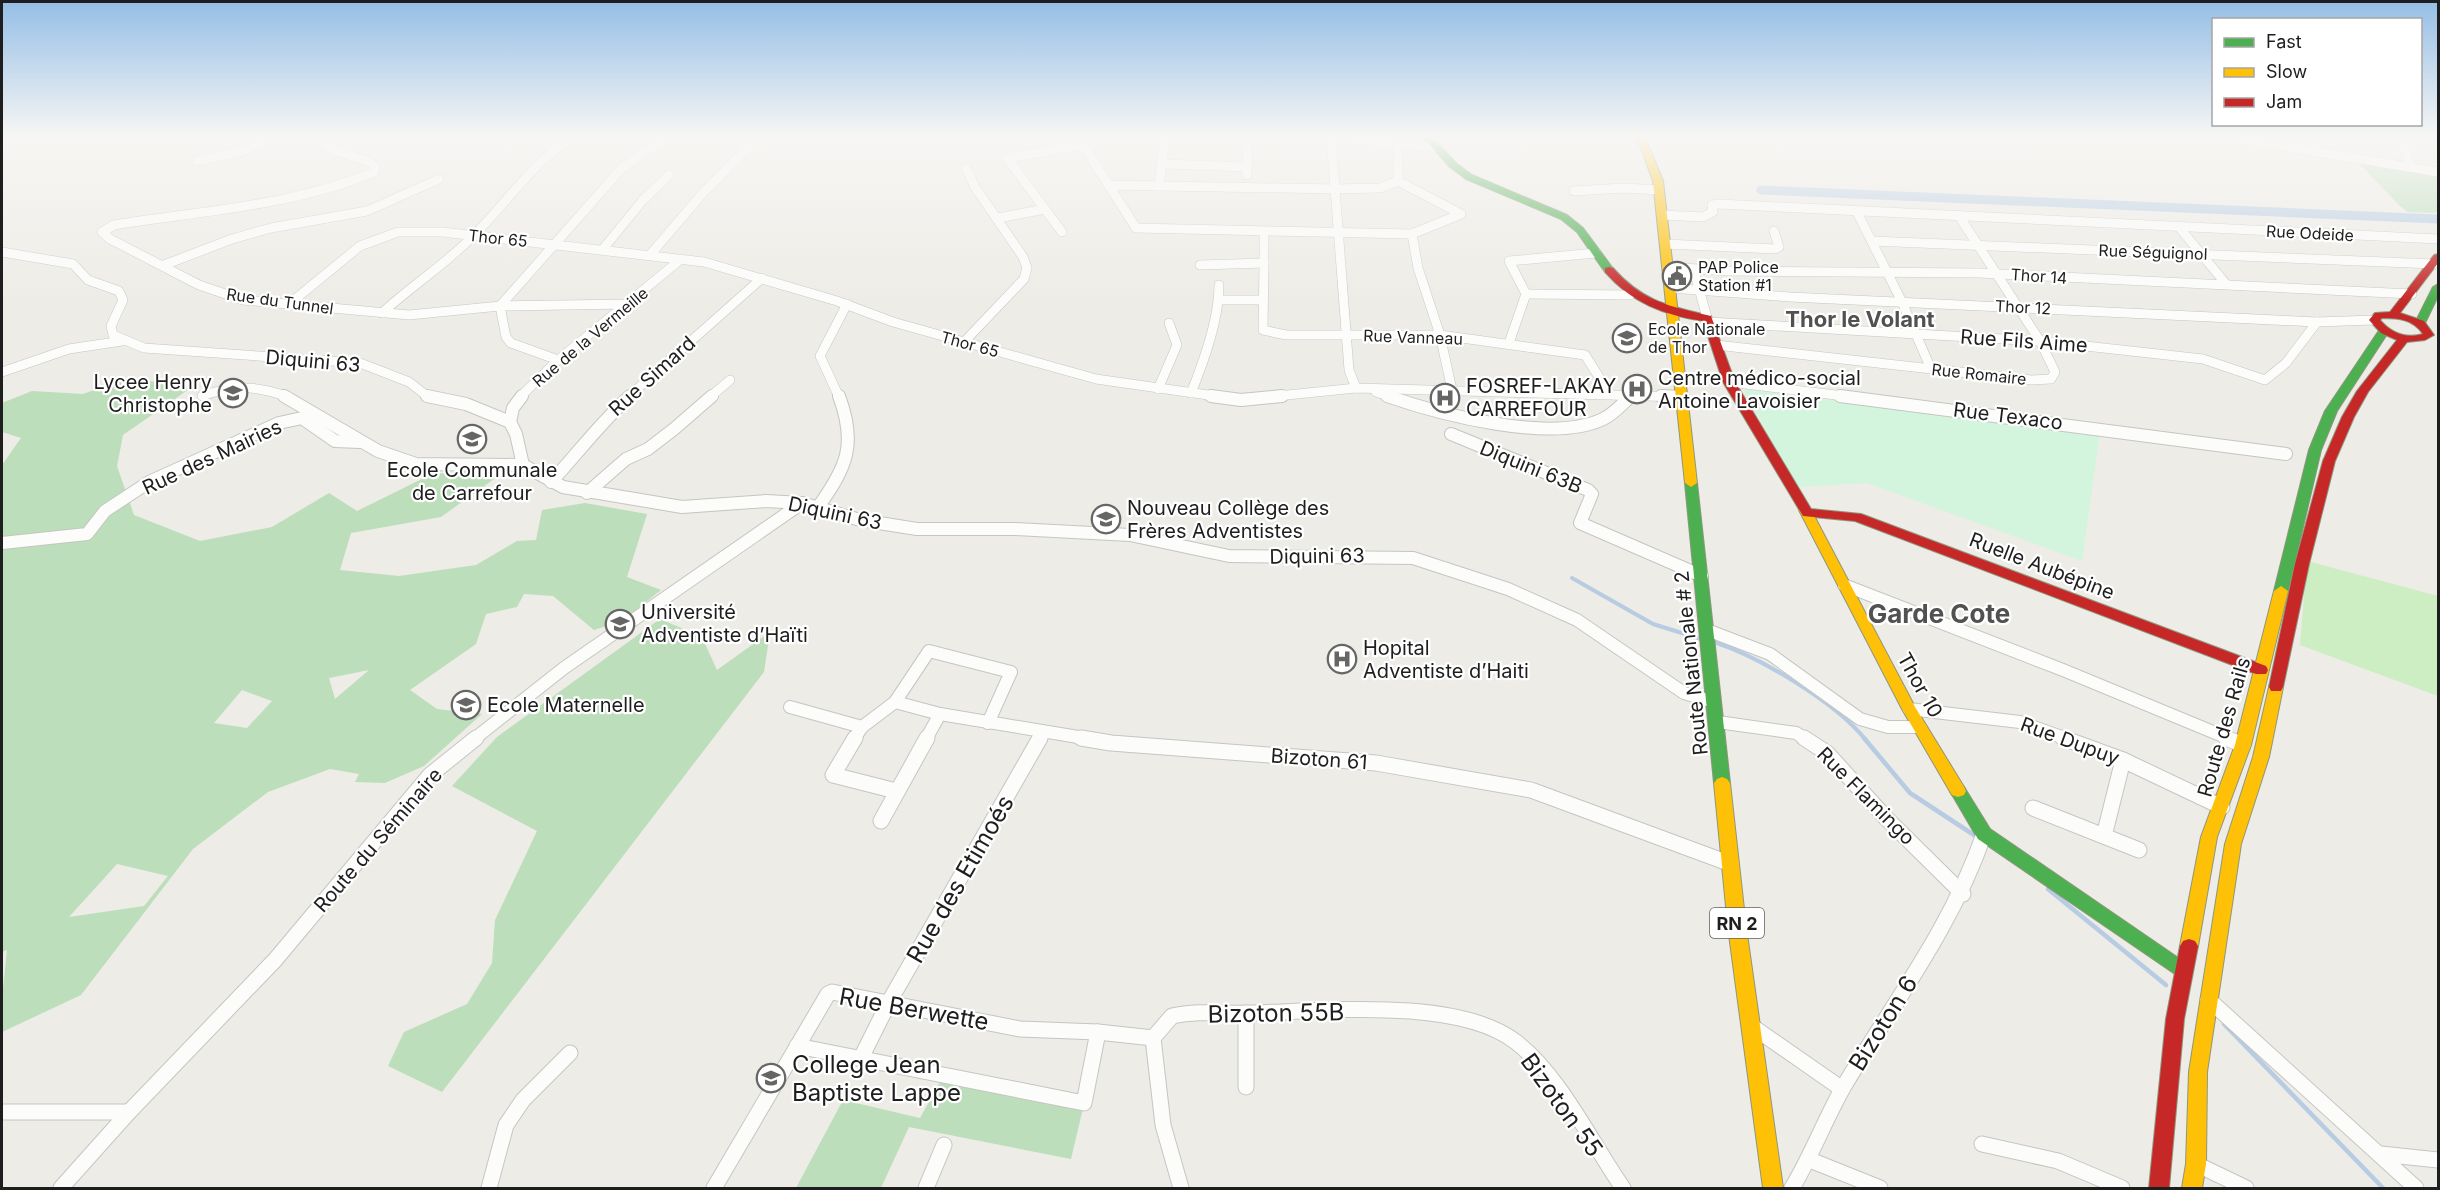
<svg xmlns="http://www.w3.org/2000/svg" width="2440" height="1190" viewBox="0 0 2440 1190" font-family="Inter,sans-serif">
	<rect width="100%" height="100%" fill="#edece6"/>
	<!-- grass -->
	<polygon fill="#cdedc2" points="2307,561 2438,596 2438,696 2300,645"/>
	<!-- forest -->
	<g fill="#bddeba" fill-rule="evenodd">
		<polygon points="2357,161 2438,173 2438,210 2435,213 2408,212 2400,206"/>
		<path d="M128 378 192 387 123 435 117 466 134 515 200 541 272 527 329 493 357 511 432 474 493 470 501 474 441 517 351 533 340 570 399 576 476 565 517 541 536 540 542 510 585 503 647 514 627 577 661 590 622 621 594 630 553 596 524 594 517 607 486 614 476 644 410 690 437 709 482 714 424 766 385 783 355 782 359 774 330 769 268 792 193 849 81 995 2 1032V998L7 950 2 952V465L21 438 2 432V403L32 391 83 394ZM369 670 335 699 329 678ZM242 690 272 701 247 728 214 723ZM117 864 168 876 144 906 69 917Z"/>
		<polygon points="660,619 702,637 717,670 770,632 764,672 442,1092 388,1066 404,1032 467,1004 492,963 495,920 537,831 452,786 497,737"/>
		<polygon points="943,1077 1083,1108 1071,1159 909,1127 881,1188 796,1188 843,1100 920,1118"/>
	</g>
	<!-- park -->
	<polygon fill="#d3f5dd" points="1743,389 2100,432 2082,561 1867,483 1798,487"/>
	<g fill="none" stroke-linecap="round" stroke-linejoin="round">
		<!-- stream-far1 -->
		<g stroke="#b7cce2" stroke-width="4">
			<polyline points="1572,578 1653,624 1701,639"/>
			<path d="M1714 642C1760 657 1835 702 1865 739"/>
		</g>
		<!-- stream -->
		<g stroke="#b7cce2" stroke-width="4.5">
			<polyline points="1864,738 1910,793 1977,837"/>
			<polyline points="2048,889 2166,985"/>
			<polyline points="2224,1024 2383,1188"/>
		</g>
		<!-- canal -->
		<polyline stroke="#b7cce2" stroke-width="9" points="1761,190 2438,219"/>
		<!-- street-far2 casing -->
		<g stroke="#c5c5c2" stroke-width="10">
			<g id="street-far2">
				<path d="M329 137 327 145 333 150 370 162 375 166 374 172C293 206 200 211 114 225L102 232 110 239 199 285 243 300 409 315 500 306 628 304"/>
				<polyline points="1078,137 1136,228 1412,234"/>
				<polyline points="1330,137 1435,147"/>
				<polyline points="1331,137 1349,370 1356,388"/>
				<polyline points="2228,137 2438,172"/>
				<polyline points="2312,137 2315,151"/>
				<polyline points="2401,137 2411,167"/>
				<polyline points="1398,144 1398,181 1461,214 1412,234 1418,268 1440,335 1452,390"/>
				<polyline points="197,161 244,151 267,137"/>
				<polyline points="1162,164 1248,167"/>
				<polyline points="1247,175 1248,137"/>
				<polyline points="1108,185 1335,189 1380,188 1398,181"/>
				<polyline points="1159,186 1165,137"/>
				<polyline points="1574,191 1624,188 1659,190"/>
				<polyline points="1857,212 1902,302 1931,369"/>
				<polyline points="1663,215 1703,217 1713,212 1712,205 1719,204 2438,239"/>
				<polyline points="998,218 1045,209"/>
				<polyline points="2178,226 2226,284"/>
				<polyline points="1062,232 1007,158 1082,145"/>
				<polyline points="1872,241 2434,264"/>
				<polyline points="1665,244 1775,249 1779,247 1774,231"/>
				<polyline points="603,249 643,200 669,175"/>
				<polyline points="2,252 73,264 88,280 119,291 123,300 111,326 113,335 144,348 360,363 409,382 427,396 433,397"/>
				<polyline points="650,255 702,194 758,137"/>
				<polyline points="1264,263 1263,330 1286,335 1440,335 1585,355 1609,393"/>
				<polyline points="164,265 232,239 271,228 367,211 439,179"/>
				<polyline points="1200,265 1264,263 1264,232"/>
				<polyline points="1667,267 1729,271 1979,273 2412,294"/>
				<polyline points="1694,270 1707,318"/>
				<polyline points="1671,288 1790,297 2317,322 2374,320"/>
				<polyline points="1526,294 1630,295"/>
				<polyline points="1219,300 1263,300"/>
				<polyline points="288,305 360,246 398,232 442,232 704,262 837,301 893,322 1096,379 1222,397"/>
				<path d="M382 313C412 285 448 263 476 233 508 201 534 161 573 137"/>
				<polyline points="1708,322 2040,341 2203,359 2265,380 2286,363 2317,322"/>
				<polyline points="964,342 1024,279 1027,268 1023,257 975,187 966,168"/>
				<polyline points="1509,343 1526,294 1509,261 1596,253"/>
				<polyline points="1716,345 2031,380 2051,379 2055,372 2040,341 1959,216"/>
				<polyline points="558,360 511,343 506,337 500,306 622,168 666,137"/>
				<polyline points="2,372 69,349 122,341"/>
				<polyline points="1729,382 1852,397"/>
				<polyline points="1158,389 1177,345 1169,323"/>
				<polyline points="1376,392 1391,397"/>
				<path d="M1191 393C1204 361 1219 320 1219 285"/>
				<path d="M202 396C235 385 255 385 289 397"/>
				<polyline points="520,397 558,360 680,260"/>
				<polyline points="628,397 762,278"/>
				<polyline points="710,397 730,380"/>
				<polyline points="839,397 820,356 847,304"/>
				<polyline points="1268,397 1356,388 1683,397"/>
				<polyline points="1630,397 1633,394"/>
			</g>
		</g>
		<!-- street-far1 casing -->
		<g stroke="#c5c5c2" stroke-width="14">
			<g id="street-far1">
				<polyline points="284,396 378,451 416,464 523,465"/>
				<polyline points="427,396 466,404 510,422 516,434 523,465 563,487 682,507 766,501 802,503 860,520 917,529 1015,529 1130,535 1229,556 1413,558 1508,589 1577,620 1684,693 1714,702"/>
				<polyline points="1211,396 1241,400 1282,396"/>
				<path d="M1387 396C1439 414 1551 444 1603 419 1614 414 1622 404 1631 396"/>
				<polyline points="1661,396 1683,397"/>
				<polyline points="1840,396 2286,454"/>
				<polyline points="510,422 513,408 522,396"/>
				<polyline points="1451,434 1588,490 1592,494 1580,523 1702,576"/>
				<path d="M551 482C578 453 601 422 630 396"/>
				<polyline points="587,493 626,459 648,449 674,429 712,396"/>
				<path d="M818 507C847 467 857 444 839 396"/>
				<polyline points="2,543 87,534 105,511 149,482 279,423 302,418 335,441 360,442"/>
				<polyline points="1844,585 2063,670 2230,739"/>
				<polyline points="1707,630 1770,654 1860,719 1888,727 1920,727"/>
				<polyline points="895,702 940,714 1090,739"/>
				<polyline points="790,707 862,727"/>
				<polyline points="1909,709 2020,722 2067,739"/>
				<polyline points="1718,722 1796,733 1806,739"/>
				<polyline points="474,739 564,668 802,503"/>
				<polyline points="854,739 862,727 895,702 929,651 1011,672 988,723"/>
				<polyline points="926,739 940,714"/>
				<polyline points="1039,739 1043,732"/>
			</g>
		</g>
		<!-- street casing -->
		<g stroke="#c5c5c2" stroke-width="17">
			<g id="street">
				<polyline points="855,738 833,775 896,791"/>
				<polyline points="1081,738 1111,743 1376,763 1531,790 1731,864"/>
				<polyline points="1804,738 1827,753 1886,818 1963,894"/>
				<polyline points="2063,738 2123,760 2222,807"/>
				<polyline points="2226,738 2243,745"/>
				<polyline points="2033,808 2139,850"/>
				<polyline points="881,821 927,738"/>
				<polyline points="2104,836 2123,760"/>
				<polyline points="2208,999 2416,1188"/>
				<polyline points="1246,1013 1246,1087"/>
				<polyline points="1750,1025 1842,1089"/>
				<polyline points="797,1046 1084,1103 1098,1032"/>
				<polyline points="861,1058 889,1002 1040,738"/>
				<polyline points="2,1112 129,1112"/>
				<polyline points="1982,1144 2058,1161 2122,1188"/>
				<polyline points="2381,1154 2438,1160"/>
				<polyline points="1810,1160 1880,1188"/>
				<polyline points="2196,1164 2246,1188"/>
				<polyline points="61,1188 129,1112 275,960 430,775 476,738"/>
				<polyline points="489,1188 506,1125 523,1100 570,1053"/>
				<polyline points="714,1188 828,994 832,992 1020,1029 1098,1032 1153,1038"/>
				<polyline points="926,1188 944,1145"/>
				<path d="M1181 1188 1163 1125 1153 1038 1172 1016C1199 1010 1226 1014 1253 1013 1324 1011 1458 997 1516 1042 1560 1076 1591 1142 1623 1188"/>
				<path d="M1792 1188C1812 1155 1825 1119 1844 1086 1894 1002 1952 927 1984 834"/>
			</g>
		</g>
		<!-- fast casing -->
		<g stroke="#8e977e" stroke-width="2">
			<g id="fast">
				<polygon points="1423,137 1432,137 1456,163 1472,175 1567,215 1583,228 1614,270 1613,272 1605,272 1577,232 1561,219 1466,179 1450,167"/>
				<polygon points="2438,284 2438,296 2425,323 2424,325 2416,325 2415,323 2433,287"/>
				<polygon points="2384,328 2389,331 2337,411 2321,450 2288,591 2286,594 2276,594 2274,591 2309,450 2325,411 2380,329"/>
				<polygon points="1691,479 1697,483 1730,783 1727,787 1722,789 1717,787 1714,783 1685,483"/>
				<polygon points="1958,785 1964,787 1990,829 2190,966 2193,971 2190,976 2184,979 2178,976 1978,839 1950,791 1952,787"/>
			</g>
		</g>
		<!-- slow casing -->
		<g stroke="#8e977e" stroke-width="2">
			<g id="slow">
				<polygon points="1637,137 1645,137 1663,181 1697,483 1691,487 1685,483 1653,181"/>
				<polygon points="1805,506 1811,510 1915,707 1964,787 1966,791 1964,795 1958,797 1952,795 1902,709 1799,510"/>
				<polygon points="2281,586 2288,591 2251,745 2217,837 2198,946 2195,951 2189,953 2183,951 2180,946 2201,837 2235,745 2274,591"/>
				<polygon points="2276,682 2281,683 2283,687 2269,757 2241,844 2207,1072 2206,1164 2202,1188 2182,1188 2186,1164 2189,1072 2225,844 2253,757 2269,687 2271,683"/>
				<polygon points="1722,777 1727,779 1730,783 1746,927 1783,1188 1763,1188 1728,927 1714,783 1717,779"/>
			</g>
		</g>
		<!-- jam casing -->
		<g stroke="#8e977e" stroke-width="2">
			<g id="jam">
				<path d="M2438 254V263L2400 313 2424 321 2434 335 2425 340 2407 342 2368 392 2354 417 2335 461 2309 564 2283 687 2281 691H2271L2269 687 2295 564 2323 461 2342 417 2357 391 2397 340 2381 333 2369 320 2375 313 2390 312 2434 255ZM2382 318C2398 318 2413 319 2423 334 2406 339 2391 333 2380 320Z"/>
				<path d="M1609 267 1613 268C1643 302 1669 306 1711 316L1735 382 1811 509 1861 514 2266 666 2268 670 2266 674H2256L1855 521 1803 516 1723 382 1703 321C1664 315 1632 303 1605 272V268Z"/>
				<polygon points="2189,939 2195,941 2198,946 2184,1019 2169,1188 2149,1188 2166,1019 2180,946 2183,941"/>
			</g>
		</g>
		<!-- street-far2 -->
		<use href="#street-far2" stroke="#fcfcfb" stroke-width="9"/>
		<!-- street-far1 -->
		<use href="#street-far1" stroke="#fcfcfb" stroke-width="12"/>
		<!-- street -->
		<use href="#street" stroke="#fcfcfb" stroke-width="15"/>
		<!-- fast -->
		<use href="#fast" fill="#4caf50" fill-rule="evenodd"/>
		<!-- slow -->
		<use href="#slow" fill="#ffc107" fill-rule="evenodd"/>
		<!-- jam -->
		<use href="#jam" fill="#c62828" fill-rule="evenodd"/>
	</g>
	<!-- sky -->
	<linearGradient id="sky" x2="0" y2="1"><stop stop-color="#94bee6"/><stop offset="0.45" stop-color="#f7f6f4"/><stop offset="1" stop-color="#f7f6f4" stop-opacity="0"/></linearGradient>
	<rect width="2440" height="303" fill="url(#sky)"/>
	<!-- icons -->
	<defs>
		<g id="civic-ring" transform="scale(1.5)"><circle r="9.5" fill="#fff" stroke="#666664" stroke-width="1.5"/><path d="M-.6-6.5H3V-4.5H.6V-3L4-1V1h2V6H-6V1h2V-1L-.6-3ZM-1.2 2.5V6h2.4V2.5Z" fill="#666664"/></g>
		<g id="school-ring" transform="scale(1.5)"><circle r="9.5" fill="#fff" stroke="#666664" stroke-width="1.5"/><path d="M0-5L7-2L0 1L-7-2ZM-4 1L0 2.5L4 1V4Q0 6-4 4Z" fill="#666664"/></g>
		<g id="hospital-ring" transform="scale(1.5)"><circle r="9.5" fill="#fff" stroke="#666664" stroke-width="1.5"/><path d="M-5-5h3v3.5h4V-5h3V5h-3V1.5h-4V5h-3Z" fill="#666664"/></g>
	</defs>
	<g fill-rule="evenodd">
		<use href="#civic-ring" x="1677" y="276"/>
		<use href="#school-ring" x="1627" y="338"/>
		<use href="#hospital-ring" x="1637" y="389"/>
		<use href="#school-ring" x="233" y="393"/>
		<use href="#hospital-ring" x="1445" y="398"/>
		<use href="#school-ring" x="472" y="439"/>
		<use href="#school-ring" x="1106" y="519"/>
		<use href="#school-ring" x="620" y="624"/>
		<use href="#hospital-ring" x="1342" y="659"/>
		<use href="#school-ring" x="466" y="705"/>
		<use href="#school-ring" x="771" y="1078"/>
	</g>
	<g text-anchor="middle" dominant-baseline="central" stroke-width="4.5" stroke-linejoin="round" paint-order="stroke">
		<!-- far-street labels -->
		<g font-size="16" fill="#1e1e1e" stroke="#fff">
			<text transform="translate(2310 233) rotate(3)">Rue Odeide</text>
			<text transform="translate(498 238) rotate(6)">Thor 65</text>
			<text transform="translate(2153 252) rotate(2)">Rue Séguignol</text>
			<text transform="translate(2039 276) rotate(4)">Thor 14</text>
			<text transform="translate(280 301) rotate(8)">Rue du Tunnel</text>
			<text transform="translate(2023 307) rotate(3)">Thor 12</text>
			<text transform="translate(590 337) rotate(-40)">Rue de la Vermeille</text>
			<text transform="translate(1413 337) rotate(2)">Rue Vanneau</text>
			<text transform="translate(970 344) rotate(15)">Thor 65</text>
			<text transform="translate(1979 374) rotate(6)">Rue Romaire</text>
		</g>
		<!-- far-poi labels -->
		<g font-size="16" fill="#1e1e1e" stroke="#fff" text-anchor="start">
			<text x="1698" y="267">PAP Police<tspan x="1698" dy="18">Station #1</tspan></text>
			<text x="1648" y="329">Ecole Nationale<tspan x="1648" dy="18">de Thor</tspan></text>
		</g>
		<!-- shield labels -->
		<rect fill="#fff" stroke="#626262" stroke-width="1.5" x="1710" y="908" width="54" height="30" rx="4.5"/>
		<g font-size="18" font-weight="bold" fill="#1e1e1e">
			<text x="1737" y="923">RN 2</text>
		</g>
		<!-- street labels -->
		<g font-size="20" fill="#1e1e1e" stroke="#fff">
			<text transform="translate(2024 341) rotate(4)">Rue Fils Aime</text>
			<text transform="translate(313 361) rotate(5)">Diquini 63</text>
			<text transform="translate(652 376) rotate(-42)">Rue Simard</text>
			<text transform="translate(2008 416) rotate(7)">Rue Texaco</text>
			<text transform="translate(212 457) rotate(-25)">Rue des Mairies</text>
			<text transform="translate(1531 467) rotate(22)">Diquini 63B</text>
			<text transform="translate(835 513) rotate(12)">Diquini 63</text>
			<text transform="translate(1317 556) rotate(-1)">Diquini 63</text>
			<text transform="translate(2042 566) rotate(21)">Ruelle Aubépine</text>
			<text transform="translate(1691 663) rotate(-96)">Route Nationale # 2</text>
			<text transform="translate(1920 685) rotate(61)">Thor 10</text>
			<text transform="translate(2224 727) rotate(-74)">Route des Rails</text>
			<text transform="translate(2070 741) rotate(20)">Rue Dupuy</text>
			<text transform="translate(1319 759) rotate(4)">Bizoton 61</text>
			<text transform="translate(1866 796) rotate(45)">Rue Flamingo</text>
			<text transform="translate(378 840) rotate(-49)">Route du Séminaire</text>
		</g>
		<!-- poi labels -->
		<g font-size="20" fill="#1e1e1e" stroke="#fff" text-anchor="start">
			<text x="1658" y="378">Centre médico-social<tspan x="1658" dy="23">Antoine Lavoisier</tspan></text>
			<text x="212" y="382" text-anchor="end">Lycee Henry<tspan x="212" dy="23">Christophe</tspan></text>
			<text x="1466" y="386">FOSREF-LAKAY<tspan x="1466" dy="23">CARREFOUR</tspan></text>
			<text x="472" y="470" text-anchor="middle">Ecole Communale<tspan x="472" dy="23">de Carrefour</tspan></text>
			<text x="1127" y="508">Nouveau Collège des<tspan x="1127" dy="23">Frères Adventistes</tspan></text>
			<text x="641" y="612">Université<tspan x="641" dy="23">Adventiste d’Haïti</tspan></text>
			<text x="1363" y="648">Hopital<tspan x="1363" dy="23">Adventiste d’Haiti</tspan></text>
			<text x="487" y="705">Ecole Maternelle</text>
		</g>
		<!-- far-district labels -->
		<g font-size="22" font-weight="bold" fill="#515151" stroke="#fff">
			<text x="1860" y="319">Thor le Volant</text>
		</g>
		<!-- near-street labels -->
		<g font-size="24" fill="#1e1e1e" stroke="#fff">
			<text transform="translate(960 879) rotate(-60)">Rue des Etimoés</text>
			<text transform="translate(914 1009) rotate(10)">Rue Berwette</text>
			<text transform="translate(1276 1013) rotate(-1)">Bizoton 55B</text>
			<text transform="translate(1883 1023) rotate(-58)">Bizoton 6</text>
			<text transform="translate(1562 1105) rotate(54)">Bizoton 55</text>
		</g>
		<!-- near-poi labels -->
		<g font-size="24" fill="#1e1e1e" stroke="#fff" text-anchor="start">
			<text x="792" y="1064">College Jean<tspan x="792" dy="28">Baptiste Lappe</tspan></text>
		</g>
		<!-- district labels -->
		<g font-size="26" font-weight="bold" fill="#515151" stroke="#fff">
			<text x="1939" y="613">Garde Cote</text>
		</g>
	</g>
	<!-- border -->
	<rect width="2440" height="1190" fill="none" stroke="#1e1e1e" stroke-width="6"/>
	<!-- legend -->
	<rect x="2212" y="18" width="210" height="108" fill="#ffffff" stroke="#a5a5a5" stroke-width="1.5"/>
	<rect x="2224" y="38" width="30" height="9" fill="#4caf50" stroke="#a5a5a5" stroke-width="1.5"/>
	<text x="2266" y="48" font-size="18" fill="#1e1e1e">Fast</text>
	<rect x="2224" y="68" width="30" height="9" fill="#ffc107" stroke="#a5a5a5" stroke-width="1.5"/>
	<text x="2266" y="78" font-size="18" fill="#1e1e1e">Slow</text>
	<rect x="2224" y="98" width="30" height="9" fill="#c62828" stroke="#a5a5a5" stroke-width="1.5"/>
	<text x="2266" y="108" font-size="18" fill="#1e1e1e">Jam</text>
</svg>
